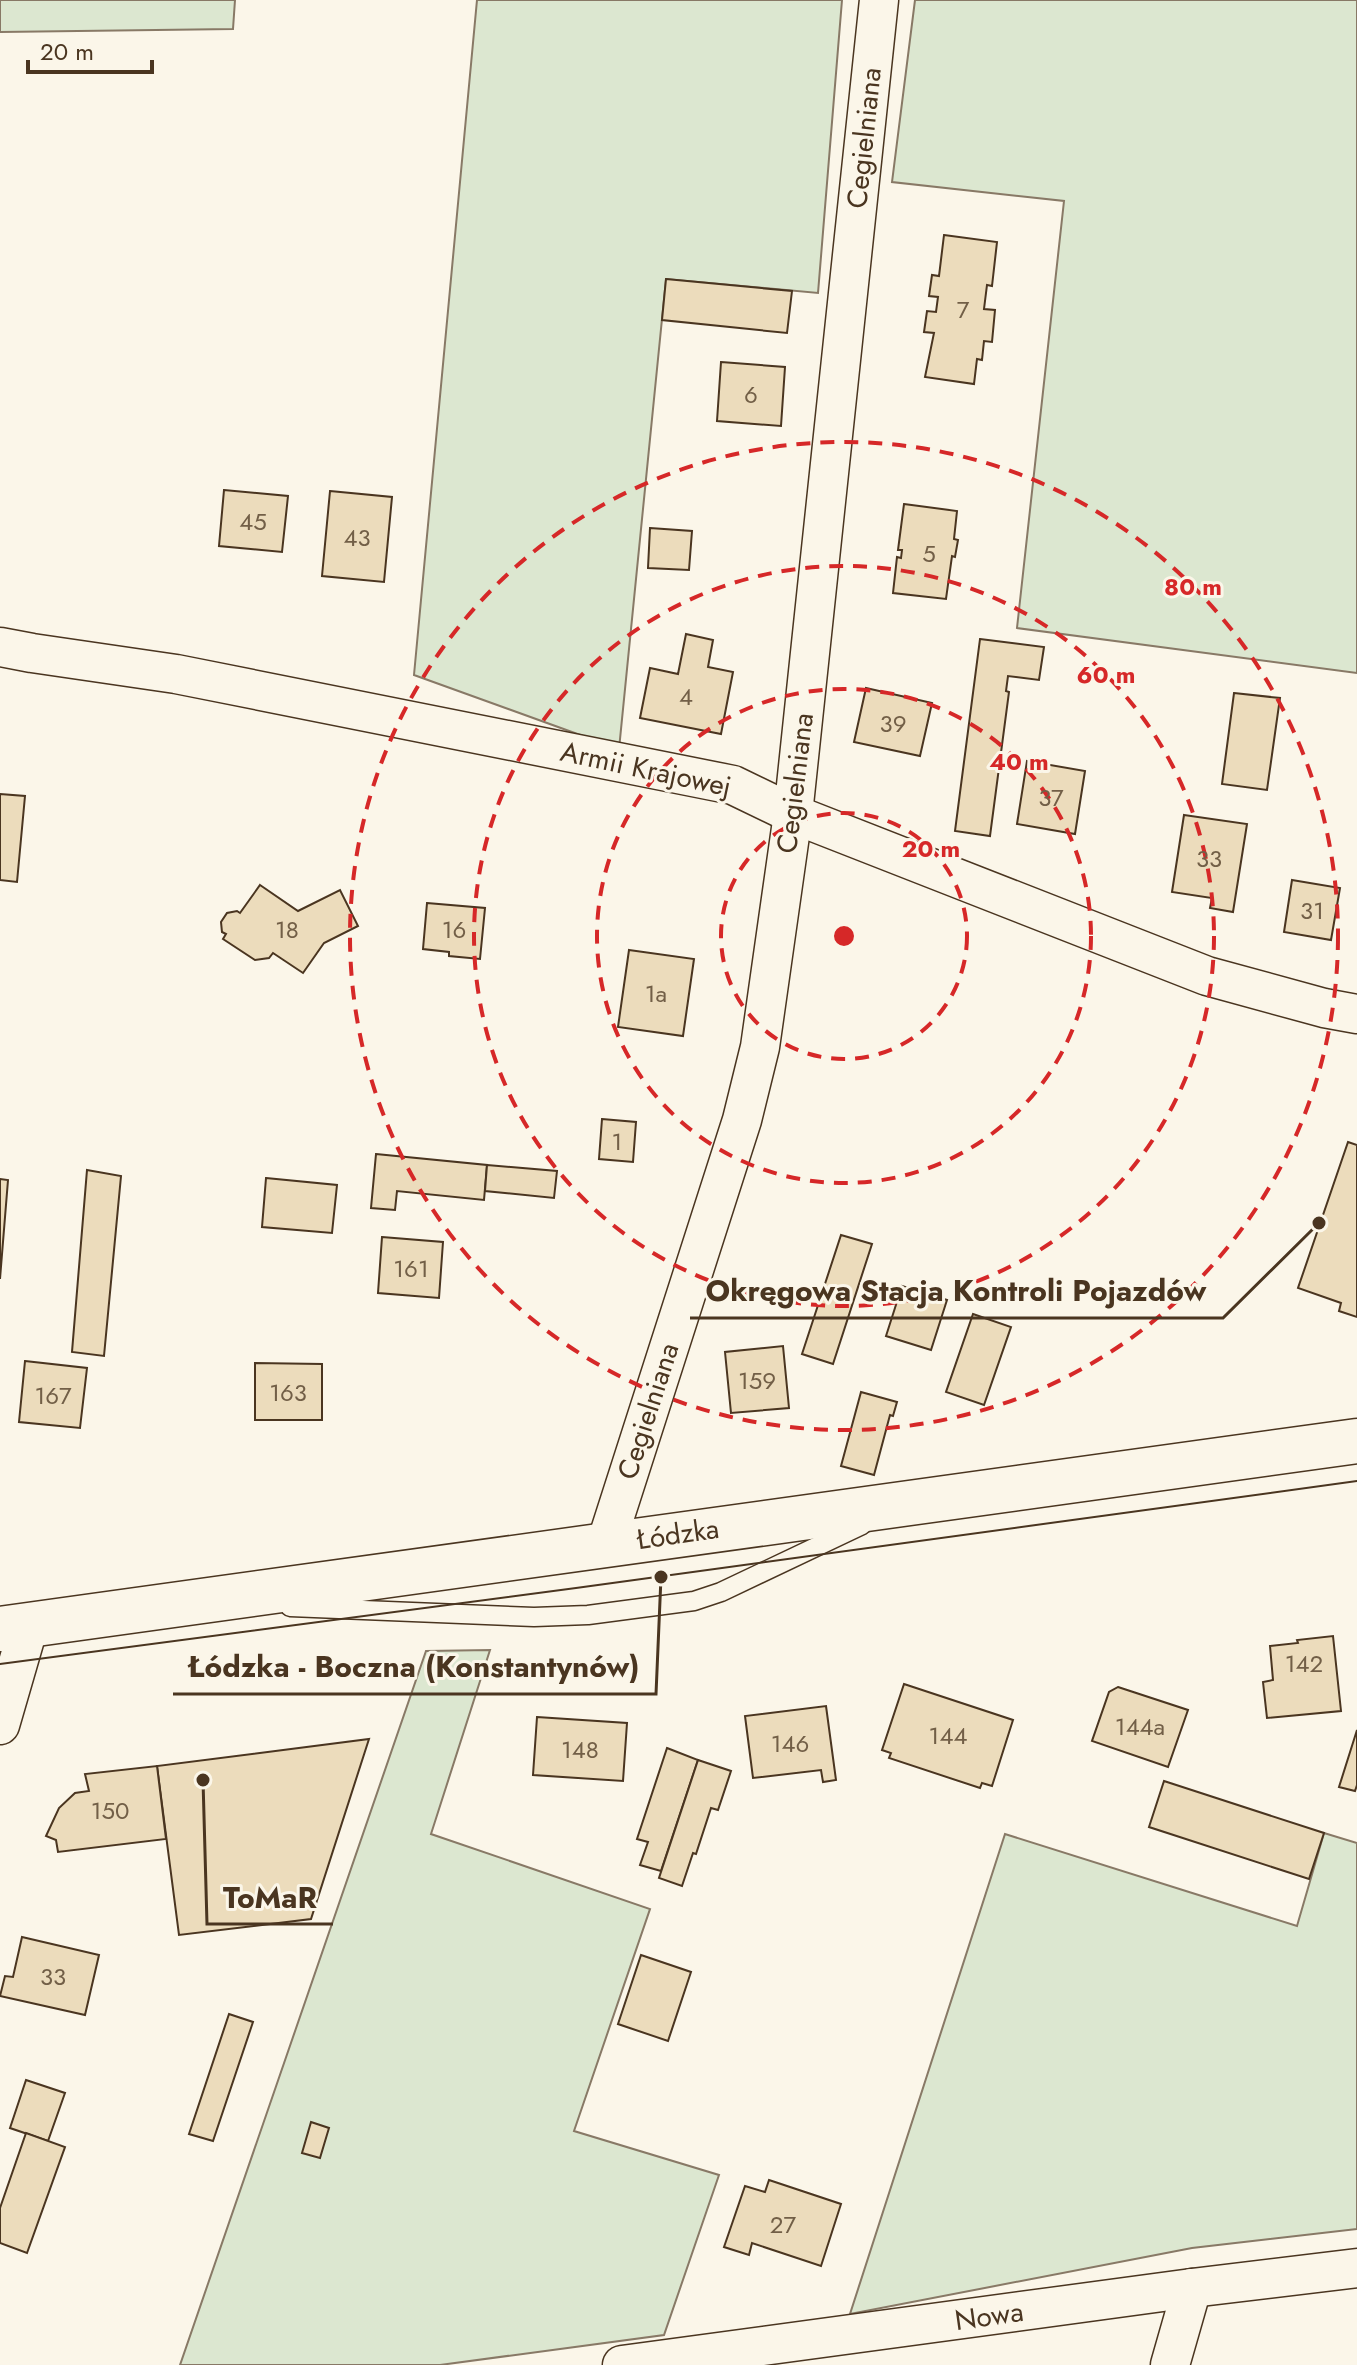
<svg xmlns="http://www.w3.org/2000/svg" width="1357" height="2365" viewBox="0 0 1357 2365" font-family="Jost,sans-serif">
	<rect width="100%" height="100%" fill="#fbf6e9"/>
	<!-- green -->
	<g fill="#dce7d0" stroke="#887966" stroke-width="2">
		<polygon points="0,0 235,0 233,29 0,32"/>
		<polygon points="477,0 842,0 818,293 666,279 619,749 414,675"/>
		<polygon points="915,0 1357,0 1357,673 1017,628 1064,201 892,182"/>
		<polygon points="490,1650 431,1834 650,1909 574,2131 719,2175 664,2335 440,2365 180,2365 426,1651"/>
		<polygon points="1324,1833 1357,1843 1357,2229 1192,2248 850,2314 1005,1834 1297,1926"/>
	</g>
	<!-- building -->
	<g fill="#ecdcbc" stroke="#4a3520" stroke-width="2">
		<polygon points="944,235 997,242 992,286 987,285 984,309 995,310 992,342 984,341 982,360 977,359 974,384 925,377 934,333 924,332 927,311 936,312 938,297 929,296 932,275 939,276"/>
		<polygon points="666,279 792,291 787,333 662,320"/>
		<polygon points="721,362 785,367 781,426 717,421"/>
		<polygon points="224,490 288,496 282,552 219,546"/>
		<polygon points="330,491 392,497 384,582 322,576"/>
		<polygon points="904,504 957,511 954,539 958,540 955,557 952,556 946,599 893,593 897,557 901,558 902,550 898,550"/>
		<polygon points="650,528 692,531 689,570 648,568"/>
		<polygon points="686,634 713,640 708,667 733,672 721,734 640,718 650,668 678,674"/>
		<polygon points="980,639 1044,647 1039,680 1008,676 1006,691 1009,692 990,836 955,831"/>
		<polygon points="866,688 932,703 920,756 854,742"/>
		<polygon points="1234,693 1280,698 1267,790 1222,784"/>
		<polygon points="1027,761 1085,771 1075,834 1017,824"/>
		<polygon points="0,794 25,796 17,882 0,880"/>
		<polygon points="1184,815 1247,824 1233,912 1210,908 1212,898 1172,892"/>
		<polygon points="1292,880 1340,888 1331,940 1284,932"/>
		<polygon points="260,885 298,911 340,890 358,926 324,943 303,973 273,953 269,958 255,960 223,939 226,934 222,932 221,922 227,913 237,911 240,913"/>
		<polygon points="427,903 485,908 480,959 449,956 449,952 423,949"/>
		<polygon points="629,950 694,959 683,1036 618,1027"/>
		<polygon points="602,1119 636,1122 633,1162 599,1159"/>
		<polygon points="1348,1142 1357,1145 1357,1317 1339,1311 1341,1303 1298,1288"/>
		<polygon points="376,1154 487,1165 484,1200 397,1191 395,1210 371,1208"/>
		<polygon points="487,1165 557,1171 554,1198 485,1191"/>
		<polygon points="87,1170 121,1176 104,1356 72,1352"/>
		<polygon points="266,1178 337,1185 332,1233 262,1227"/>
		<polygon points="0,1179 8,1180 0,1279"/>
		<polygon points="841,1235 872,1244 833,1364 802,1354"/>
		<polygon points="382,1237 443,1242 439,1298 378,1293"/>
		<polygon points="902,1286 947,1300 931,1350 886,1336"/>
		<polygon points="973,1314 1011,1327 984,1405 946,1392"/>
		<polygon points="783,1346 789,1408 731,1413 725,1352"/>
		<polygon points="25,1361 87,1368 80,1428 19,1422"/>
		<polygon points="255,1363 322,1364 322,1420 255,1420"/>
		<polygon points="861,1392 897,1402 893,1416 890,1415 874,1475 841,1466"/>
		<polygon points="1333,1636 1341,1711 1267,1718 1263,1682 1273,1680 1270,1646 1298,1643 1297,1640"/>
		<polygon points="904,1684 1013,1720 992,1786 982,1783 980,1788 889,1758 891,1753 882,1750"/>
		<polygon points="1118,1687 1188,1710 1168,1767 1092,1741 1109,1692"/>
		<polygon points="826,1706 836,1780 823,1782 821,1770 753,1778 745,1716"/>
		<polygon points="537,1717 627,1723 623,1781 533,1775"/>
		<polygon points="1357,1730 1357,1785 1355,1791 1339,1787"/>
		<polygon points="369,1739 311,1919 179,1935 157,1766"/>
		<polygon points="667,1748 698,1760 661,1871 640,1865 648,1842 637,1839"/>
		<polygon points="698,1760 731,1771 718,1810 711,1808 696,1854 693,1853 682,1886 659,1878"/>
		<polygon points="157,1766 166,1839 58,1852 56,1840 46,1836 59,1808 75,1793 89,1791 85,1774"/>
		<polygon points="1164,1781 1324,1833 1309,1879 1149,1827"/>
		<polygon points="22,1937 99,1955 85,2015 0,1996 5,1976 13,1977"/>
		<polygon points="641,1955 691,1972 668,2041 618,2024"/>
		<polygon points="229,2014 253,2022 213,2141 189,2134"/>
		<polygon points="26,2080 65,2093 48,2141 10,2128"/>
		<polygon points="311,2122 329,2128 320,2158 302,2153"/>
		<polygon points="26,2133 65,2147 27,2253 0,2243 0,2208"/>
		<polygon points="769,2180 841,2204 821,2266 752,2243 749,2255 724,2247 745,2186 765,2192"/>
	</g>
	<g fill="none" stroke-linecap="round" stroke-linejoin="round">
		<!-- lane casing -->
		<g stroke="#4a3520" stroke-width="21">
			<polyline id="lane" points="290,1607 534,1617 588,1615 694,1601 721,1592 862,1525"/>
		</g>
		<!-- street casing -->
		<g stroke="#4a3520" stroke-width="41">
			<g id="street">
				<polyline points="0,647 32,653 176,674 733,785 793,814 1207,976 1324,1008 1357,1014"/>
				<polyline points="606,1544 742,1120 760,1047 793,814 879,0"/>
				<polyline points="0,1725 29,1625"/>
				<polyline points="622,2365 1192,2288 1357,2268"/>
				<polyline points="1170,2365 1192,2288"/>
			</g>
		</g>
		<!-- secondary casing -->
		<g stroke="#4a3520" stroke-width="47">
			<polyline id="secondary" points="0,1629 1357,1441"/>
		</g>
		<!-- lane -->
		<use href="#lane" stroke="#fbf6e9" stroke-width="18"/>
		<!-- street -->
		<use href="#street" stroke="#fbf6e9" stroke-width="38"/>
		<!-- secondary -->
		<use href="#secondary" stroke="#fbf6e9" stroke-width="44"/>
		<!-- tram -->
		<polyline stroke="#4a3520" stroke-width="2" points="0,1664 576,1588 1357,1481"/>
	</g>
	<!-- distance rings -->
	<g fill="none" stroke="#d62828" stroke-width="4" stroke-dasharray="14 10">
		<circle cx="844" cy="936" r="123"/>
		<circle cx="844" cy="936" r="247"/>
		<circle cx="844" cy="936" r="370"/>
		<circle cx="844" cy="936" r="494"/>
	</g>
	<g text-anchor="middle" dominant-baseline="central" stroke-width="6" stroke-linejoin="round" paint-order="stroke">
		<!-- number labels -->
		<g font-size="24" fill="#725f47">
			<text x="963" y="309">7</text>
			<text x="751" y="394">6</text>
			<text x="253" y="521">45</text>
			<text x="357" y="537">43</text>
			<text x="929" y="553">5</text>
			<text x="686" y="696">4</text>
			<text x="893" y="723">39</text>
			<text x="1051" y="797">37</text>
			<text x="1209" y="858">33</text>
			<text x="1312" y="910">31</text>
			<text x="287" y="929">18</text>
			<text x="454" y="929">16</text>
			<text x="656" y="993">1a</text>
			<text x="617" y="1141">1</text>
			<text x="411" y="1268">161</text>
			<text x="757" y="1380">159</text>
			<text x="288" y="1392">163</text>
			<text x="53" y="1395">167</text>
			<text x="1304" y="1663">142</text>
			<text x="1140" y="1726">144a</text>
			<text x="948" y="1735">144</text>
			<text x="790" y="1743">146</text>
			<text x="580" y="1749">148</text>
			<text x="110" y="1810">150</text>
			<text x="53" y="1976">33</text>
			<text x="783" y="2224">27</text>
		</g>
		<!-- street labels -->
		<g font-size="28" fill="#4a3520" stroke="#fbf6e9">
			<text transform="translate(864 138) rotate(-84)">Cegielniana</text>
			<text transform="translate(646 769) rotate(12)">Armii Krajowej</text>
			<text transform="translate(795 783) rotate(-83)">Cegielniana</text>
			<text transform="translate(648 1411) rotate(-72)">Cegielniana</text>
			<text transform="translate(678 1534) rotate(-8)">Łódzka</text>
			<text transform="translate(989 2316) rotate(-8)">Nowa</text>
		</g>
	</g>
	<circle cx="844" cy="936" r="12" fill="#d62828" stroke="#fbf6e9" stroke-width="4"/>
	<g font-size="24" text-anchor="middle" font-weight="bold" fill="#d62828" stroke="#fbf6e9" stroke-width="6" stroke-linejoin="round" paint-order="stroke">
		<text x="1193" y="595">80 m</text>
		<text x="1106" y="683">60 m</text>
		<text x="1019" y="770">40 m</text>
		<text x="931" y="857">20 m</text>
	</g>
	<!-- callouts -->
	<path fill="none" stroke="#4a3520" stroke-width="3" d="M1319 1223L1223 1318H690M661 1577L656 1694H173M203 1780L207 1924H333"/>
	<g fill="#4a3520" stroke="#fbf6e9" stroke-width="3">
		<circle cx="1319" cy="1223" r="8"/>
		<circle cx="661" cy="1577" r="8"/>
		<circle cx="203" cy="1780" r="8"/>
	</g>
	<g font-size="30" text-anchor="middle" font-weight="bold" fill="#4a3520" stroke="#fbf6e9" stroke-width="6" stroke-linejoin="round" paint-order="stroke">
		<text x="956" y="1301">Okręgowa Stacja Kontroli Pojazdów</text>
		<text x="414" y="1677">Łódzka - Boczna (Konstantynów)</text>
		<text x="270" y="1908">ToMaR</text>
	</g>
	<!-- scale -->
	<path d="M28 60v12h124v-12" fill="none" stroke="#4a3520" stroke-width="4"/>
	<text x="40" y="60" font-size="24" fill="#4a3520" stroke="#fbf6e9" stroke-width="6" paint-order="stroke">20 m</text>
</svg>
